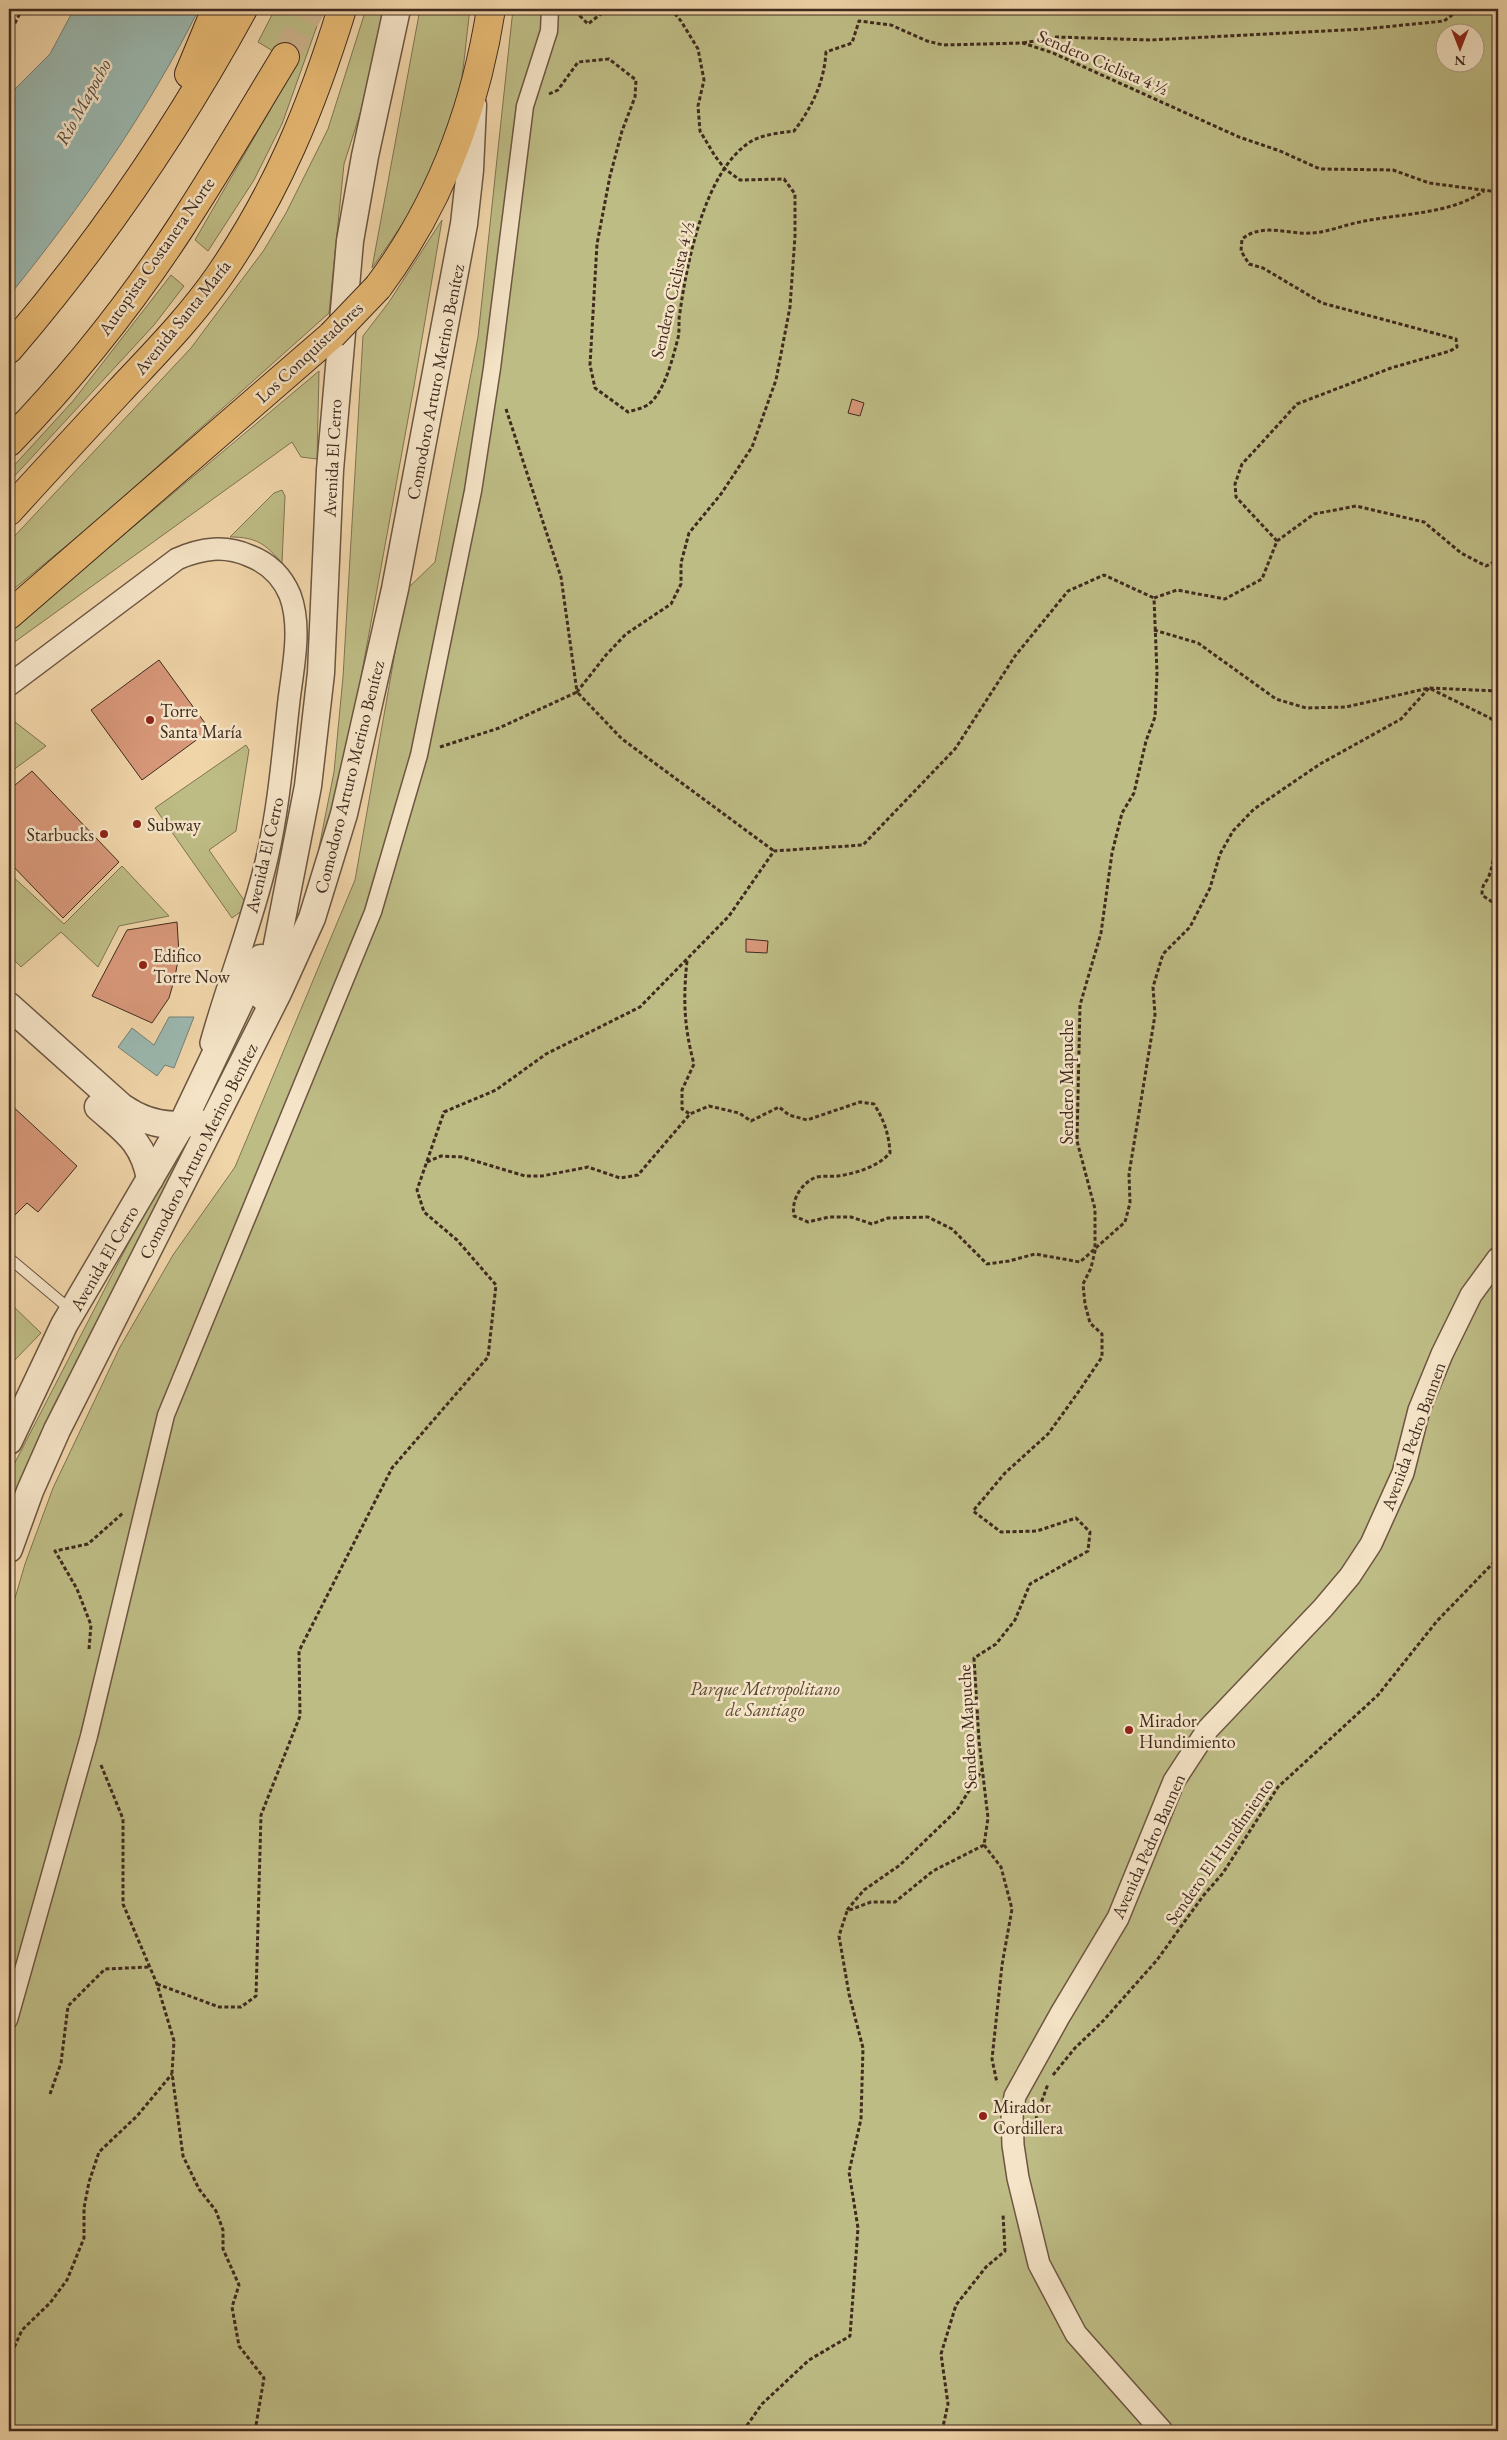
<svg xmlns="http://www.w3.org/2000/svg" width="1507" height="2440" viewBox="0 0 1507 2440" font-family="'EB Garamond',serif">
	<rect width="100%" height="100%" fill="#f0d5a9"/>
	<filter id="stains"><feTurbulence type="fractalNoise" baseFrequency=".004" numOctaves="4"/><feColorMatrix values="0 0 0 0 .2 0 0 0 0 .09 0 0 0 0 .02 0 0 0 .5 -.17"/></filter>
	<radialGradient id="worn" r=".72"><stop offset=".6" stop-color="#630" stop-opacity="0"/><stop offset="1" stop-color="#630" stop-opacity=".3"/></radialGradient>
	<!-- green -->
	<g fill="#bebc85" stroke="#7f7452" fill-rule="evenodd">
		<polygon points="275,9 323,9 282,124 254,180 208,251 195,240 296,65 258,42"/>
		<polygon points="366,9 386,9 366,95 344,164 329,313 100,518 9,593 9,542 191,348 264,250 286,213 328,129"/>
		<path d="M420 9H470C466 39 464 70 458 100 443 166 410 214 372 268Z"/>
		<path d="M513 9H1498V2431H9L10 1615 25 1564 53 1488 120 1347 173 1255 235 1167 355 880 406 590 435 562 478 337ZM1444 32H1474V62H1444Z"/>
		<polygon points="442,220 414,386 344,771 314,873 334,772 343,677 363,336 389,302"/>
		<polygon points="171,275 184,286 154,325 9,482 9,471 73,401"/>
		<polygon points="319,371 317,459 301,457 292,442 9,646 9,631"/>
		<path d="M282 490 285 496 282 563C265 544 257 537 230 537L274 493Z"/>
		<polygon points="15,722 46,746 9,773 9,726"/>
		<polygon points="246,745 249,750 236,831 209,850 244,900 243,910 232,918 155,808"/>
		<polygon points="122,866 169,916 119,926 98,967 61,932 21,967 9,955 9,873 64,924"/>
		<polygon points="185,1134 192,1137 73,1372 11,1500 9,1500 9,1474"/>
		<polygon points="9,1302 41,1333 9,1366"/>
	</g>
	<!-- water -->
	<g fill="#9bb8b0" stroke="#778076">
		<path d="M74 9H199C148 111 81 207 9 296V95L50 54Z"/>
		<polygon points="169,1017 194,1017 174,1068 165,1065 157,1076 118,1047 132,1028 154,1045"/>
	</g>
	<!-- building -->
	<g fill="#d8987a" stroke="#402b1f">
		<polygon points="852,399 864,403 860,416 848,413"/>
		<polygon points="159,660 210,730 142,780 91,710"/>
		<polygon points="32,771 119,862 63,918 9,862 9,790"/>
		<polygon points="177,922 179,954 175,977 169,998 152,1023 92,996 127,930"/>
		<polygon points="746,939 768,941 767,953 746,952"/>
		<polygon points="9,1103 77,1166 38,1212 27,1203 9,1221"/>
	</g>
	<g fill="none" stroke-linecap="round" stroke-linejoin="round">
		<!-- motorway-tunnel -->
		<polyline stroke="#cdb38d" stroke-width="28" stroke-dasharray="28 14" stroke-linecap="butt" points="285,57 311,9"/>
		<!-- service casing -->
		<g stroke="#6c5642" stroke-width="12">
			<polyline id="service" points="9,1258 72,1311"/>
		</g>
		<!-- pedestrian casing -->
		<g stroke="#6c5642" stroke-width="19">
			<polyline id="pedestrian" points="9,2020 89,1736 166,1415 373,912 419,755 473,491 492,368 525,106 549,31 550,9"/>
		</g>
		<!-- minor casing -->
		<g stroke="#6c5642" stroke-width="24">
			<g id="minor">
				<path d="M9 685 177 559C202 548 225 545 250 556 268 563 282 576 290 595 302 627 293 667 289 700 283 753 279 806 267 858 253 921 228 981 211 1043"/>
				<polyline points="1162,2431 1076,2334 1039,2264 1018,2178 1013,2145 1012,2113 1015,2096 1060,2015 1118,1918 1174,1781 1208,1729 1323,1608 1350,1576 1371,1544 1403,1473 1419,1410 1442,1354 1471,1295 1498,1258"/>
			</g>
		</g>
		<!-- tertiary casing -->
		<g stroke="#6c5642" stroke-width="29">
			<g id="tertiary">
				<polyline points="263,997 273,965 308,786 321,673 330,470 350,241 365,156 397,9"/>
				<path d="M9 1006 122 1107C145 1123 170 1129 197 1122"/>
				<path d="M98 1107C125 1131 143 1141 150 1179"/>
				<polyline points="9,1441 64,1325 182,1124 261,958"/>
				<polyline points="9,1549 30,1491 57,1430 278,993 312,918 344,814 395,589 464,224 470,170 473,105"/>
			</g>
		</g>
		<!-- primary casing -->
		<g stroke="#402b1f" stroke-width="30">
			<g id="primary">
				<path d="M378 287C440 204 475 111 491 9"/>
				<path d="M9 511C48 468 88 425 127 383 159 349 192 315 219 276 277 192 312 106 342 9"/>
				<polyline points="9,615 332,335"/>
			</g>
		</g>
		<!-- motorway casing -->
		<g stroke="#402b1f" stroke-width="30">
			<g id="motorway">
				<polyline points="189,74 216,9"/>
				<path d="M9 349C99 244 177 130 243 9"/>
				<path d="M9 442C73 376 132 302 182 225 218 170 251 113 285 57"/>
			</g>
		</g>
		<!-- path -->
		<g stroke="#402b1f" stroke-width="3" stroke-dasharray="4 2.5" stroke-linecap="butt">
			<polyline points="580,9 580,16 588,24 607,9"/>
			<polyline points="9,35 22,9"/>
			<polyline points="1023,43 1057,37 1150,40 1364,29 1444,21 1460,9"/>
			<path d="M549 94 558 90 578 62 609 59 636 80 635 97 622 131 610 176 597 244 590 365 595 388 628 412C634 410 644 408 649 404 665 391 673 357 678 338 680 330 678 320 680 312 687 262 705 171 750 142 763 134 780 133 794 131 812 107 824 83 826 52L852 43 859 21 891 25 927 41 943 45 1023 43 1053 53 1239 137 1280 151 1320 169 1393 170 1429 183 1498 192"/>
			<polyline points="506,409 561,577 577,692 606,655 626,634 671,604 681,584 681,563 689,533 721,494 752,447 776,380 790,307 795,236 795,194 784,179 740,180 725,169 715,156 700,131 698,106 704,80 698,49 681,21 671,9"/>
			<path d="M1277 541 1236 497 1235 484 1242 464 1256 449 1297 404 1391 368 1450 351 1457 347 1456 339 1322 303 1263 268 1249 264 1241 251 1242 239C1263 222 1288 235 1312 233 1328 232 1344 225 1360 222 1401 213 1449 215 1484 191"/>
			<polyline points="1154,630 1198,643 1276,699 1306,708 1346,707 1429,688 1498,691"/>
			<polyline points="440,747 499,728 577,692 622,739 774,851"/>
			<path d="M1498 857 1494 858C1492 863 1492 868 1490 873 1487 884 1482 881 1482 895L1498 906"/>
			<path d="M687 961C683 999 684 1027 694 1064L682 1090V1109L690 1114"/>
			<path d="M427 1162 441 1156 462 1157 525 1176H542L588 1167 620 1178 638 1175 690 1114 709 1106 739 1113 751 1121 779 1107 789 1115 807 1120 860 1102 874 1104C884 1120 889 1134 890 1153 877 1167 857 1173 838 1176 831 1177 820 1175 814 1178 800 1185 791 1201 794 1216L808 1222 829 1217H851L872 1224 888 1218 928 1217 952 1229 987 1264 1009 1261 1035 1254 1080 1262 1125 1222 1130 1203 1129 1174 1155 1015 1153 987 1163 954 1190 927 1210 888 1220 854 1233 831 1254 809 1320 764 1401 719 1429 688 1490 718 1498 724"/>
			<polyline points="89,1649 91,1625 77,1589 55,1551 88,1544 123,1513"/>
			<polyline points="101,1765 123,1819 123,1904 157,1984 174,2041 172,2073 183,2156 199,2189 216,2211 223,2230 223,2249 239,2285 232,2307 239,2346 264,2378 255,2431"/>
			<polyline points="984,1845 1001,1867 1012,1909 1002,1965 992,2059 997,2083"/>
			<polyline points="847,1910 864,1890 900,1865 957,1810 982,1770"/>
			<polyline points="157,1984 219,2007 241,2007 256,1996 261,1815 300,1716 299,1651 392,1468 488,1357 496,1285 457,1240 424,1212 417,1190 444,1112 496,1090 546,1054 640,1007 729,916 774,851 863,845 955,749 1015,656 1068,591 1104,575 1154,598"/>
			<polyline points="1053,2075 1075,2048 1103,2021 1157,1960 1203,1896 1223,1873 1278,1787 1378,1695 1437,1621 1498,1558"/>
			<polyline points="50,2094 61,2063 68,2006 105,1969 150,1967"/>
			<polyline points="1034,2133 1037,2114 1048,2084"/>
			<polyline points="9,2359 22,2330 50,2303 67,2280 84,2238 84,2208 89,2182 99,2152 137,2116 172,2074"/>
			<polyline points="743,2431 762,2404 809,2360 850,2336 858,2228 849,2172 861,2119 863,2048 849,1994 839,1936 847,1911 871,1902 895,1902 933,1871 984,1845 988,1818 979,1741 974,1658 996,1644 1015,1620 1030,1584 1088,1551 1090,1532 1076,1518 1037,1531 1001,1532 973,1511 1005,1473 1048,1434 1077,1394 1102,1357 1102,1334 1090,1323 1085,1304 1083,1284 1091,1268 1095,1251 1095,1209 1077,1141 1080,1005 1101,933 1112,853 1122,813 1134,793 1146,741 1155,717 1157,673 1154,598 1177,590 1225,599 1262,579 1277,541 1314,514 1356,506 1424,522 1461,553 1486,566 1498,560"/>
			<polyline points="942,2431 948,2404 941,2354 956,2305 986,2267 1005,2251 1003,2214"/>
		</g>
		<!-- service -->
		<use href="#service" stroke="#f5e4c7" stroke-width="10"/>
		<!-- pedestrian -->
		<use href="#pedestrian" stroke="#f5e4c7" stroke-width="16"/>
		<!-- minor -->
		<use href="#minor" stroke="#f5e4c7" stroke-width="21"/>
		<!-- tertiary -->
		<use href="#tertiary" stroke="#f5e4c7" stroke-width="26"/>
		<!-- primary -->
		<use href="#primary" stroke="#e8ba74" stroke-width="28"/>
		<!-- motorway -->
		<use href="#motorway" stroke="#e8ba74" stroke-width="28"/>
		<!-- primary-bridge casing -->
		<g stroke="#402b1f" stroke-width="30" stroke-linecap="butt">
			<polyline id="primary-bridge" points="332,335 378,287"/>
		</g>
		<!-- primary-bridge -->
		<use href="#primary-bridge" stroke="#e8ba74" stroke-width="28"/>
	</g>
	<!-- markers -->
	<g fill="#8f2418" stroke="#f5e4c7" stroke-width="2">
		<circle cx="150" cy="720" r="5"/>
		<circle cx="137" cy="824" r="5"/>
		<circle cx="104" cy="834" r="5"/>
		<circle cx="143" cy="965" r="5"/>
		<circle cx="1129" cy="1730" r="5"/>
		<circle cx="983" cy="2116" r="5"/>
	</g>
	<g text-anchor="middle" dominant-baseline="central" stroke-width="5" stroke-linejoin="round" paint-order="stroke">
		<!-- street labels -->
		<g font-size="18" fill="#402b1f" stroke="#f5e4c7">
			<text transform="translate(1103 62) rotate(23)">Sendero Ciclista 4 ½</text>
			<text transform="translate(156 256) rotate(-55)">Autopista Costanera Norte</text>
			<text transform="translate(672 290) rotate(-77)">Sendero Ciclista 4 ½</text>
			<text transform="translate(182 317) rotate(-51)">Avenida Santa María</text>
			<text transform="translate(309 352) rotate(-43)">Los Conquistadores</text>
			<text transform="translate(435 382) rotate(-79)">Comodoro Arturo Merino Benítez</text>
			<text transform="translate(332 458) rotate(-87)">Avenida El Cerro</text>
			<text transform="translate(349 777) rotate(-76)">Comodoro Arturo Merino Benítez</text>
			<text transform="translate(264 855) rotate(-77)">Avenida El Cerro</text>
			<text transform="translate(1066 1082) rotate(-90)">Sendero Mapuche</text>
			<text transform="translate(198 1151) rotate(-63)">Comodoro Arturo Merino Benítez</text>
			<text transform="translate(104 1258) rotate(-60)">Avenida El Cerro</text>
			<text transform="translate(1413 1436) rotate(-70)">Avenida Pedro Bannen</text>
			<text transform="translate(967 1727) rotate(-93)">Sendero Mapuche</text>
			<text transform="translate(1148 1846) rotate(-66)">Avenida Pedro Bannen</text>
			<text transform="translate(1219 1851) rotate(-55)">Sendero El Hundimiento</text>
		</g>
		<!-- poi labels -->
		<g font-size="18" fill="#402b1f" stroke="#f5e4c7" text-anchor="start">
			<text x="160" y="710">Torre<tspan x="160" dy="21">Santa María</tspan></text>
			<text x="147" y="824">Subway</text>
			<text x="94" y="834" text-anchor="end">Starbucks</text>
			<text x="153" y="955">Edifico<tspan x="153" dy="21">Torre Now</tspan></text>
			<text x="1139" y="1720">Mirador<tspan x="1139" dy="21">Hundimiento</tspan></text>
			<text x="993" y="2106">Mirador<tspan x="993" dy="21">Cordillera</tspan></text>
		</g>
		<!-- park labels -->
		<g font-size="18" font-style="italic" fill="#594833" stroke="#f5e4c7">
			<text x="765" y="1688">Parque Metropolitano<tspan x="765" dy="21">de Santiago</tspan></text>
		</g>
		<!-- water labels -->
		<g font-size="19" font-style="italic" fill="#574e43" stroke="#f5e4c7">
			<text transform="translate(83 102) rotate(-61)">Río Mapocho</text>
		</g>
	</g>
	<!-- margin -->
	<rect width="1507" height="2440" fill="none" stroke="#f0d5a9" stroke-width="30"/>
	<rect x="10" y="10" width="1487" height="2420" fill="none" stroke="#402b1f" stroke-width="2.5"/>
	<rect x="15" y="15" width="1477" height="2410" fill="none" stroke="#402b1f"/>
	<!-- north arrow -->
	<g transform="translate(1460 48) rotate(180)"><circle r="24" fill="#f5e4c7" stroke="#ad9a84"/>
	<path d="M0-4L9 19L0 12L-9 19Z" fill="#8f2418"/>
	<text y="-8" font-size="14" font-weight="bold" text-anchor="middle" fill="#402b1f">N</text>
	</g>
	<rect width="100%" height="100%" filter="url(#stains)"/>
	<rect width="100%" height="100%" fill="url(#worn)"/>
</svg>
